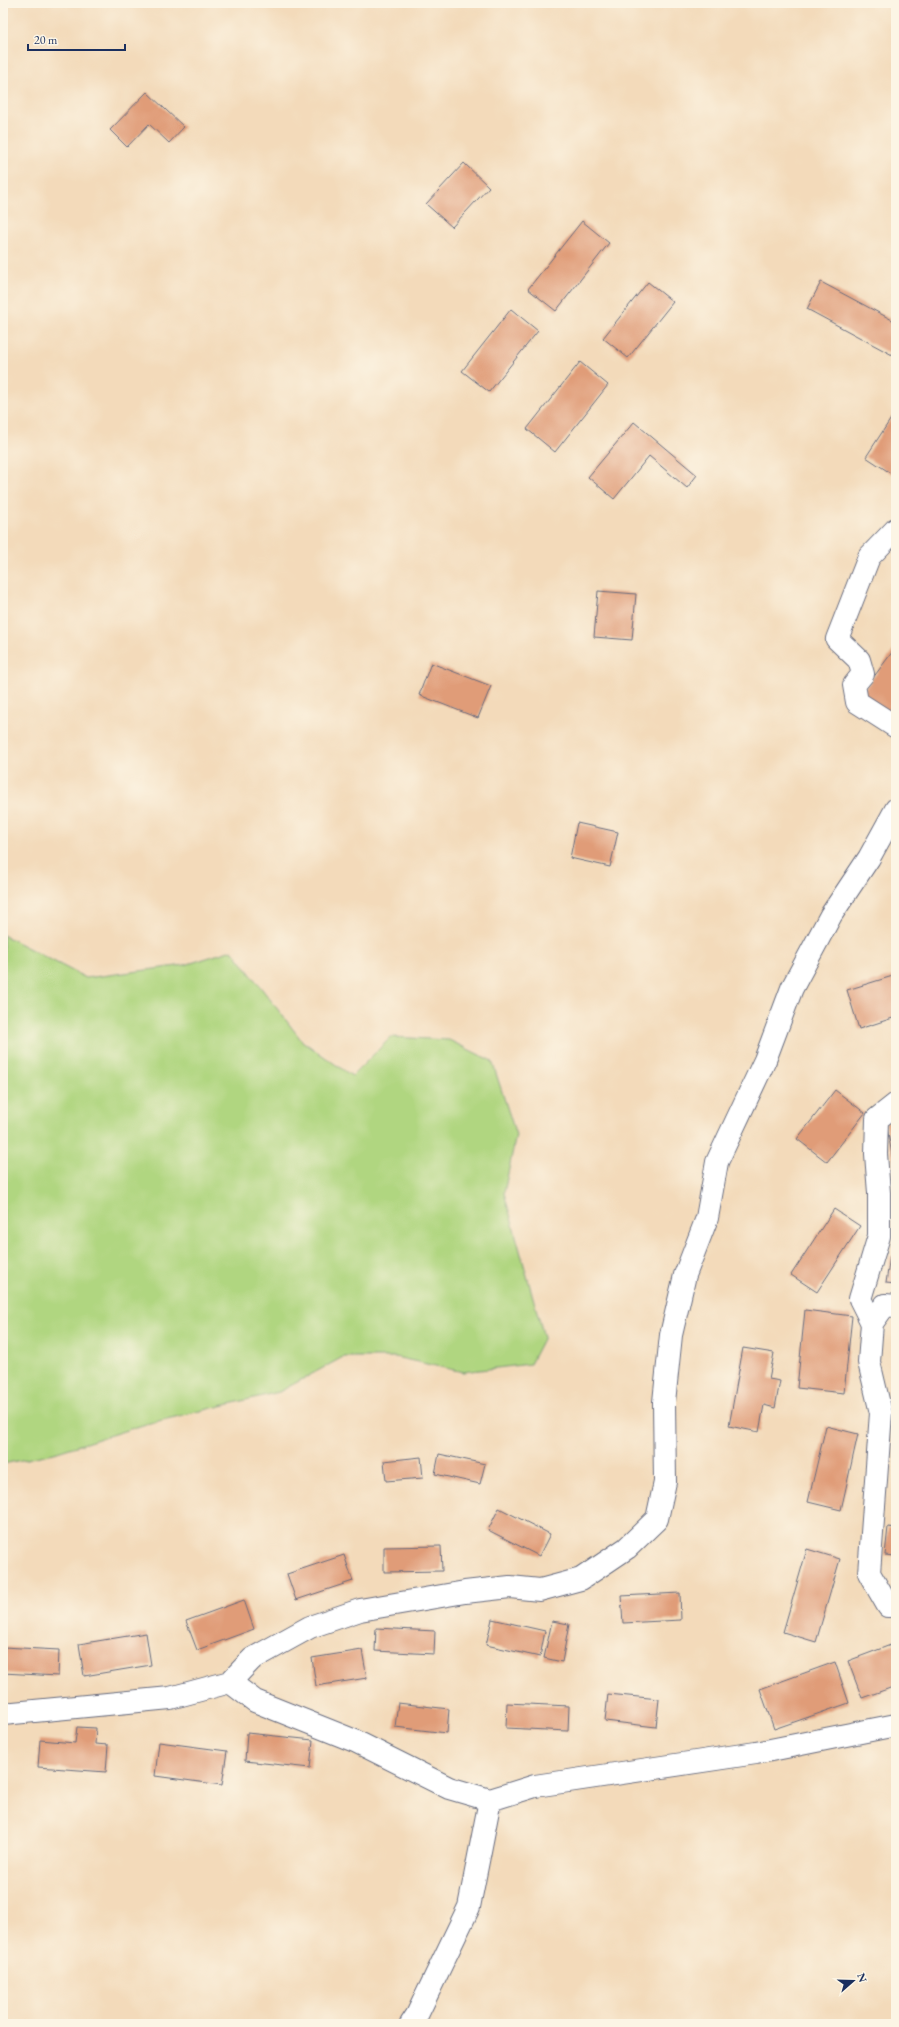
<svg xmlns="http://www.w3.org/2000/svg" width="899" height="2027" viewBox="0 0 899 2027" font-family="'EB Garamond',serif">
	<rect width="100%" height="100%" fill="#fcf5e5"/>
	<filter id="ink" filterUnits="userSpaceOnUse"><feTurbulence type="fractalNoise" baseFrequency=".025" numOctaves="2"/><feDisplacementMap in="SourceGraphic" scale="8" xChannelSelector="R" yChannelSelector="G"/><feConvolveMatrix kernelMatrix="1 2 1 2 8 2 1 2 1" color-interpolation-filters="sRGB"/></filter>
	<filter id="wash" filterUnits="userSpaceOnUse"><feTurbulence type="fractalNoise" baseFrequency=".012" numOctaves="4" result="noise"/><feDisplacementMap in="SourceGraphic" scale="16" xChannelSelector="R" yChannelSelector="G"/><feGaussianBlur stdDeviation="0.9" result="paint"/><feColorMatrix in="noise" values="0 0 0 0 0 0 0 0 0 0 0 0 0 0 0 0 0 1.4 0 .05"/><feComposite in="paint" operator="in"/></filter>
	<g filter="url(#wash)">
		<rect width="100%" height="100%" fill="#f3daba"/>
		<!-- green -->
		<polygon fill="#b0d680" stroke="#66826f" points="3,935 86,978 185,965 232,950 302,1041 352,1076 391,1037 449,1040 492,1061 516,1135 504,1193 544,1337 530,1364 463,1372 395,1357 343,1357 279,1392 146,1424 54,1453 3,1464"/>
		<g id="blocks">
			<!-- building -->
			<g fill="#e09c78">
				<polygon points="147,92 184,127 169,143 149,124 127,147 110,130"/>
				<polygon points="464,163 489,187 452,227 426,204"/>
				<polygon points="582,221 609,243 556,311 528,289"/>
				<polygon points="648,282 673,302 628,358 603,338"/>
				<polygon points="821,282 896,322 896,357 807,309"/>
				<polygon points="511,309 538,331 489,392 462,371"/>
				<polygon points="580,362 608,385 555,452 527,429"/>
				<polygon points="894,414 896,415 896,468 892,474 866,457"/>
				<polygon points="634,422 697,475 687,488 649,456 614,499 588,477"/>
				<polygon points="598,591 636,594 632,640 594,637"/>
				<polygon points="896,647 896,720 861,694"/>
				<polygon points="431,663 491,686 478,718 419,695"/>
				<polygon points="577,823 618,832 610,867 570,858"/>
				<polygon points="896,975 896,1017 859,1029 847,990"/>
				<polygon points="835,1090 865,1113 827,1162 797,1139"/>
				<polygon points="896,1120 896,1160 893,1160 886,1122"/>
				<polygon points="834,1209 860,1226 817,1292 791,1275"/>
				<polygon points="890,1256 896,1257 896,1284 886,1283"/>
				<polygon points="805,1310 852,1316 844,1393 797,1388"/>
				<polygon points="895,1320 896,1320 896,1351 893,1351"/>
				<polygon points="743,1348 774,1353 769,1379 780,1381 775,1408 764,1405 759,1432 729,1426"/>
				<polygon points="892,1393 896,1393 896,1422 890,1421"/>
				<polygon points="826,1426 858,1434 841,1510 808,1502"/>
				<polygon points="439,1454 485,1464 480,1484 435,1474"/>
				<polygon points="421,1457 423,1478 386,1481 384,1461"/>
				<polygon points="499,1508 550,1534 539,1556 488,1530"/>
				<polygon points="888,1527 896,1528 896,1556 885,1555"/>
				<polygon points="441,1546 442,1571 384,1572 384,1547"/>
				<polygon points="807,1549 840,1559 816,1642 783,1632"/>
				<polygon points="344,1555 353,1581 296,1600 287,1574"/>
				<polygon points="680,1593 681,1620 623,1623 621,1596"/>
				<polygon points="244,1600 254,1629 197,1650 186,1621"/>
				<polygon points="492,1619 545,1631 540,1657 486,1645"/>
				<polygon points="552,1621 569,1624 562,1662 544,1658"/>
				<polygon points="376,1628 435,1631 434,1654 375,1651"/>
				<polygon points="146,1633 151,1665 84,1676 79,1644"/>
				<polygon points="896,1643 896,1686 862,1698 848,1661"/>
				<polygon points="3,1647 59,1650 58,1676 3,1673"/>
				<polygon points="362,1650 367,1678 316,1686 312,1658"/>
				<polygon points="835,1662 849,1703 774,1729 760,1689"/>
				<polygon points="608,1694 659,1699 656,1727 605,1721"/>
				<polygon points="398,1703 449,1709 447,1733 395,1727"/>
				<polygon points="507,1703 569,1706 568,1731 506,1728"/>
				<polygon points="77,1727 96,1728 95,1744 108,1745 106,1772 38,1767 40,1740 75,1743"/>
				<polygon points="247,1733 313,1740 310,1768 245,1761"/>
				<polygon points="159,1742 227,1751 222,1785 155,1776"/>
			</g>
		</g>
	</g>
	<g filter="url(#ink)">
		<use href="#blocks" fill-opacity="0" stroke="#676b7e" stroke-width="1"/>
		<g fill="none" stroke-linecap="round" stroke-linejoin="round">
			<!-- minor casing -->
			<g stroke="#676b7e" stroke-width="24">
				<g id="minor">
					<polyline points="896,529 869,557 837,639 859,660 863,674 854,685 857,702 896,727"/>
					<polyline points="896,1306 885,1305 872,1323 869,1362 881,1413 869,1573 888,1606 896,1605"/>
					<polyline points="872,1323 860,1299 879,1236 879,1193 876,1154 877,1119 896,1104"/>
					<polyline points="230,1682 255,1701 355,1741 449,1788 490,1800 535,1786 756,1753 896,1725"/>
					<polyline points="3,1714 170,1698 230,1682 252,1659 310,1627 360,1610 465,1592 510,1587 540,1590 581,1579 627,1548 657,1519 665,1482 664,1402 671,1335 685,1275 707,1218 717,1162 765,1060 792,988 831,915 869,858 896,809"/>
					<polyline points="411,2024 417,2015 469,1907 490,1800"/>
				</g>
			</g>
			<!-- minor -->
			<use href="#minor" stroke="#fff" stroke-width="22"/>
		</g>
	</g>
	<!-- margin -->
	<rect width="899" height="2027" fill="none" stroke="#fcf5e5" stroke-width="16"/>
	<!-- north arrow -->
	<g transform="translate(853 1981) rotate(70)" stroke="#fcf5e5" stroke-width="3" paint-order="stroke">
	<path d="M0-3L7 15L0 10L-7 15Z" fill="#1b2f5e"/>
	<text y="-6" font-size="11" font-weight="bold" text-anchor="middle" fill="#1b2f5e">N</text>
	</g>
	<!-- scale -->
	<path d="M28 44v6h97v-6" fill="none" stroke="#1b2f5e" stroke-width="2"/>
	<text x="34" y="44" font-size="12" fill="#1b2f5e" stroke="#fcf5e5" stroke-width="3" paint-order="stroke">20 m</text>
</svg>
